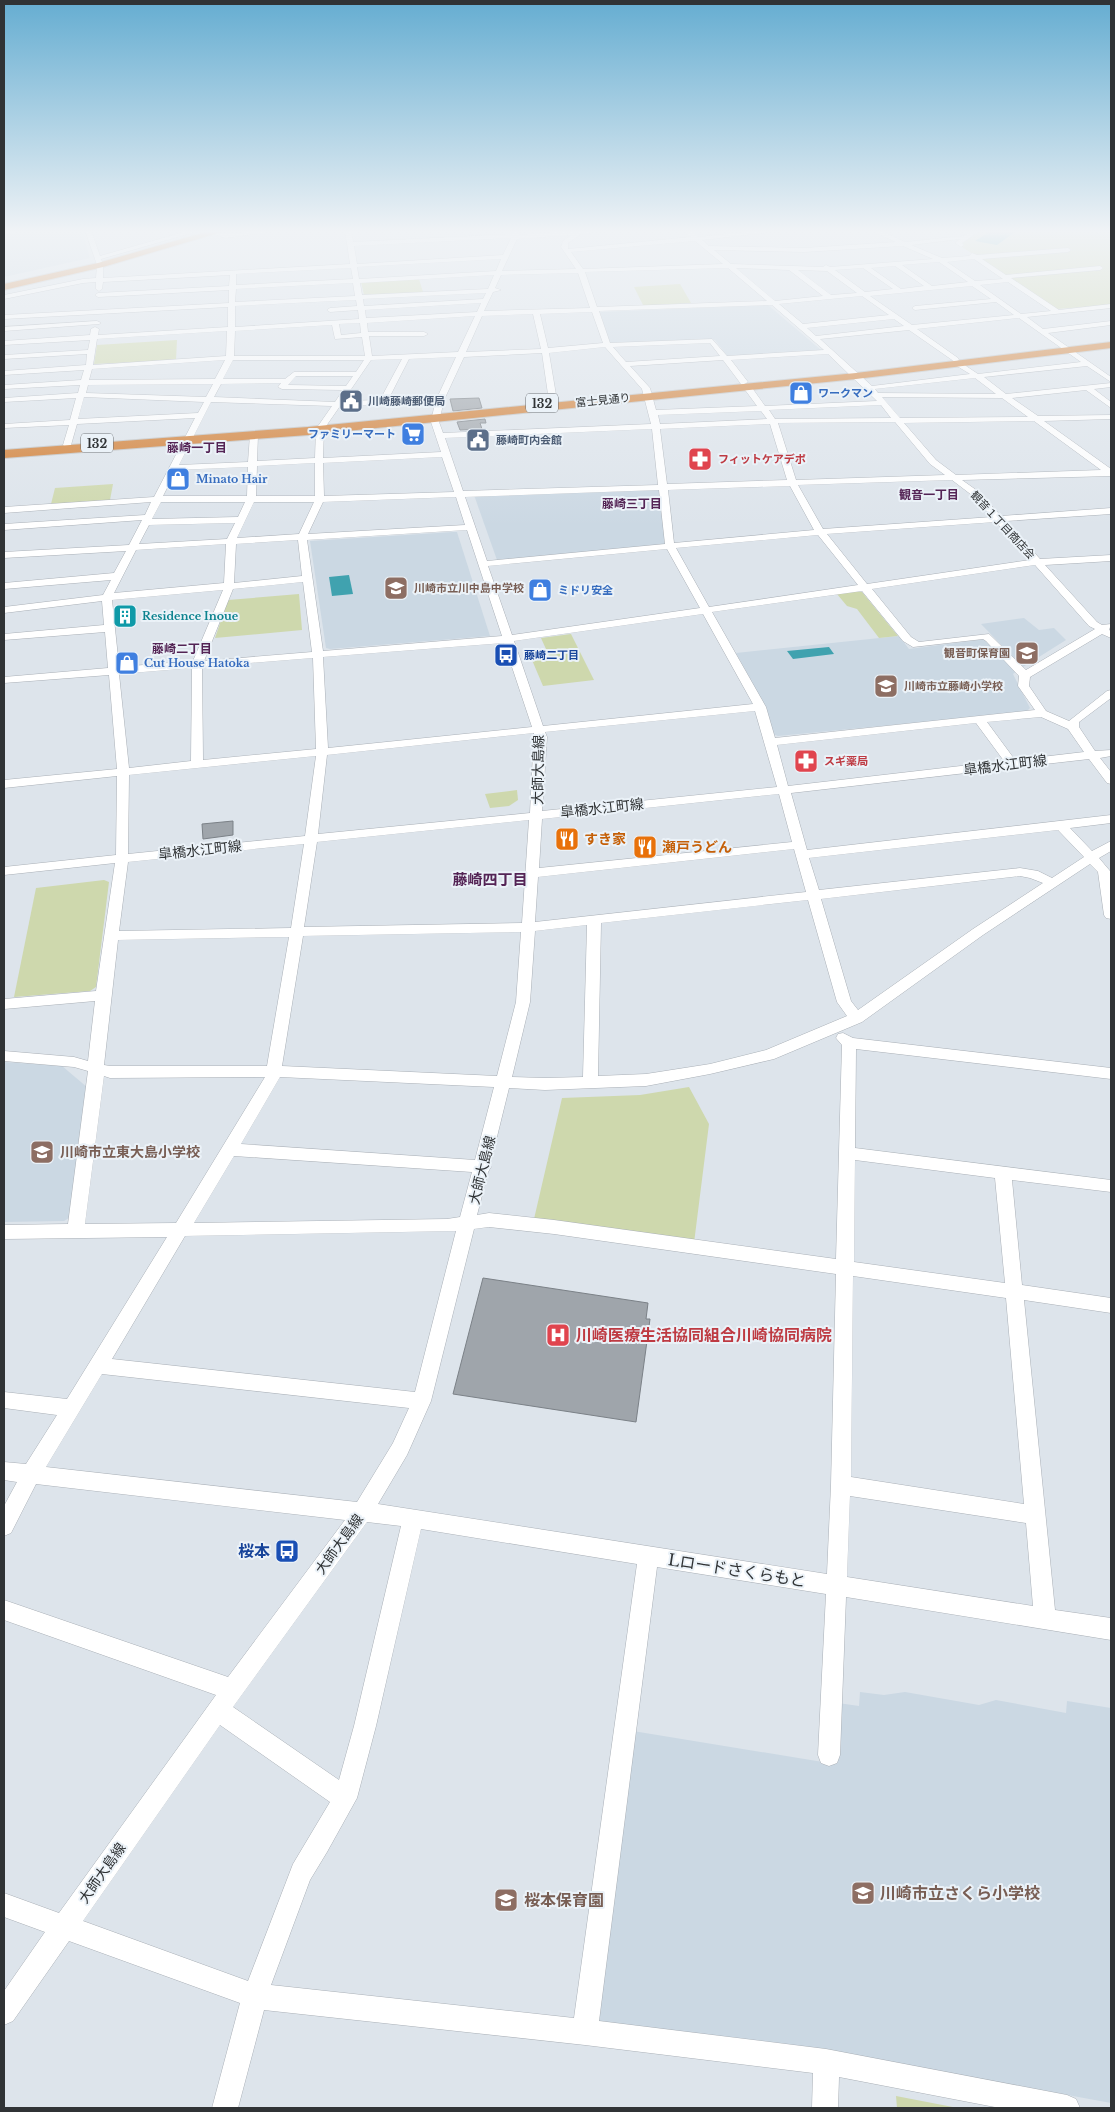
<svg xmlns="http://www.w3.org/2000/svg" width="1115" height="2112" viewBox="0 0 1115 2112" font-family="'Libre Baskerville','Noto Sans JP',serif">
	<rect width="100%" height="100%" fill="#dde4eb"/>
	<!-- built -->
	<g fill="#cbd8e3">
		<polygon points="48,230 82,230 90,258 4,277 4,234"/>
		<polygon points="768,305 821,350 728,357 715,340 612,343 609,342 600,312"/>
		<polygon points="660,489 665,545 497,560 474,495"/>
		<polygon points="453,532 457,532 490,636 330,649 326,648 310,541"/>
		<polygon points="1024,618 1039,630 1054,628 1066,640 1023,667 981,624"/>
		<polygon points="899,636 909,649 986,639 1017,671 1013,674 1030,708 1026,712 778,736 773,734 764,704 736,653"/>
		<polygon points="4,1062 62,1066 88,1088 72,1216 64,1221 4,1222"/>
		<polygon points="860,1692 884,1695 905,1692 979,1705 996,1700 1066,1713 1067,1701 1111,1708 1111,2103 828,2051 599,2021 633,1731 835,1764 838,1703 859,1706"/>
	</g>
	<!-- green -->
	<g fill="#ced8ad">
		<polygon points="975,230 1111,230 1111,305 1057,309 956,243"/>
		<polygon points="419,279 423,292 421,293 364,295 361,282"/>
		<polygon points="680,284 691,303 646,306 643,305 634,287"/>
		<polygon points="177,340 176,360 94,364 97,345"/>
		<polygon points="113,484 110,500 51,504 55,488"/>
		<polygon points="858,591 862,592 898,636 879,638 857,609 847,606 837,594"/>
		<polygon points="299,594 302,630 215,638 228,600"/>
		<polygon points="571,634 594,680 543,686 532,660 550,658 541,638"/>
		<polygon points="517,790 518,800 509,806 490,808 485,794"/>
		<polygon points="104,880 109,882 96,987 90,991 14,997 36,888"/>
		<polygon points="689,1087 709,1124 694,1243 534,1219 562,1098 640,1095"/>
		<polygon points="896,2096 958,2108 897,2108"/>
	</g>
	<!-- water -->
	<g fill="#40a2af">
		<polygon points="992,230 1015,232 997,245 975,241"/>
		<polygon points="349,575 353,594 332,596 329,577"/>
		<polygon points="829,647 834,654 793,659 787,651"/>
	</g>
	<!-- building -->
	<g fill="#9fa5ab" stroke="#7b8187">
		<polygon points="479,398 482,408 453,411 450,399"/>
		<polygon points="485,419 486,423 480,423 482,429 460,430 457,422"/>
		<polygon points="233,821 233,835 203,839 202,824"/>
		<polygon points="483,1278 648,1303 646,1319 650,1319 636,1422 453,1394"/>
	</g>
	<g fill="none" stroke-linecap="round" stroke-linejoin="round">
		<!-- minor casing -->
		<g stroke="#aab0b7" stroke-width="1">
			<g id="minor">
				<polygon points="4,230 32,230 4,234"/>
				<path d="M85 230H91L100 256 191 230H202L101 259 103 265V278L350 264 345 230H351L353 242 513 234 515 230H521L519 235 579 230H614L581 234 568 243V249L691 237 683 230H690L698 237 765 230H789L702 240 709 246 804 248 896 242 870 230H879L905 242 964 236 974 230H981L962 243 964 245 961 247 955 243 960 239 911 245 942 258 969 256 972 253 977 255 1068 248 1071 250 1068 252 982 259 1006 275 1100 266 1103 268 1100 270 1011 278 1059 310 1111 304V308L1027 317 1043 329 1111 321V325L1048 333 1111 377V382L1087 366 984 377 1006 394 1111 383V387L1094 389 1111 402V408L1086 390 1012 398 1038 416 1111 415V419L1044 421 1111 469V476L962 480 979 492 1001 516 1111 508V514L1006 521 1040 559 1111 555V561L1045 565 1097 622 1102 625 1111 624 1109 630 1111 631V638L1102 634 1030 677 1029 686 1046 711 1069 721 1107 691 1111 690V698L1079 722V727L1095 751 1111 750V756L1100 758 1111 772V784L1107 783 1089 759 791 793 807 850 1111 815V823L1070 828 1092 851 1111 841V851L1099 858 1110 871 1111 919 1106 918 1104 915 1098 872 1090 864 983 935 862 1022 774 1059 710 1074 646 1086 545 1090 509 1088 490 1165 491 1167 488 1172 477 1215 489 1213 554 1220 836 1259 842 1045 836 1038 838 1034 843 1033 853 1038 1111 1068V1079L856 1049 855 1148 1111 1180V1192L1012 1180 1022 1285 1111 1298V1313L1024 1300 1055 1610 1111 1618V1640L846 1597 840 1755 837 1763 829 1766 821 1763 818 1755 826 1594 657 1567 599 2021 826 2049 1067 2095 1076 2099 1080 2108H1000L839 2077 838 2108H812L813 2073 585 2045 264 2010 238 2108H212L240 2003 69 1941 13 2021 4 2025V1991L45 1932 4 1917V1893L59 1913 216 1695 4 1620V1600L228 1677 345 1520 36 1484 11 1533 4 1536V1506L17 1482 4 1480V1462L26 1464 57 1415 4 1408V1392L67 1399 167 1237 4 1239V1225L68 1224 88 1071 74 1067 4 1061V1051L74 1057 88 1061 95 1001 4 1009V999L96 991 115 863 4 875V867L116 855 117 776 4 788V780L117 769 109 675 4 683V677L108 668 105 632 4 640V634L104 625 102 601 4 613V607L103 595 111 580 4 589V583L114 573 126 551 4 558V552L129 545 142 520 4 530V524L145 515 151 502 4 513V507L154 497 195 418 77 424 71 445 67 448 63 445 69 425 4 428V424L70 420 76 398 4 402V398L78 393 80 385 4 389V385L81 380 84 370 4 375V371L86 365 87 354 4 359V355L88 350 90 340 4 345V341L90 335 91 329 95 327 99 329 98 335 228 327V307L4 319V315L229 303V290L98 297 95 295 98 293 229 286 230 275 103 282 102 289 99 291 96 289V282L83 283 4 299V295L83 279 96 278 97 265ZM572 235 563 241 561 247 576 269 502 271 517 239ZM511 238 503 255 357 264 354 246ZM695 241 723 264 583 269 571 252ZM903 246 933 259 830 267 826 265 823 267 731 264 714 250 804 252ZM501 259 496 271 359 279 357 267ZM974 259 1003 279 975 281 947 262ZM939 262 968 282 932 286 902 265ZM895 266 924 286 901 289 871 268ZM351 268 353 279 236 285V274ZM728 268 767 301 597 307 585 272ZM736 268 789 270 823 296 775 301ZM863 268 893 289 865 292 835 270ZM798 270 827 271 857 293 831 295ZM578 273 590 308 484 311 493 292 501 290 495 288 501 275ZM494 275 488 289 362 295 360 283ZM1008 282 1051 311 1021 314 980 285ZM353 283 355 296 235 302 236 289ZM972 286 991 299 915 306 912 308 915 310 996 302 1014 315 912 325 870 296ZM486 293 483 299 364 306 363 299ZM862 296 889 315 803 324 779 304ZM356 300 357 306 330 308 327 310 330 312 358 310 359 319 235 327V306ZM481 303 477 312 366 318 365 310ZM772 305 824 350 727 356 712 339 610 343 599 311ZM592 312 603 343 548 348 540 314ZM533 314 541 349 466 352 482 316ZM475 316 458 352 372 356 369 336H424L428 334 424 332H368L367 323ZM1019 318 1081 362 978 374 960 362H957V366L970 374 872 386 820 339 909 330 955 362 959 360 958 358 917 329ZM894 319 904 326 816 336 807 328ZM360 323 361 333 341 335 339 324ZM332 325 335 339 362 337 365 356H234L235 331ZM227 331 226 356 93 365 97 339ZM710 343 720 356 626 362 613 347ZM605 347 642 389 651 424 443 433 439 422 444 400 464 357 542 353 549 401 553 403 557 401 549 353ZM828 354 877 401 765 406 750 385H747L743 387 757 406 656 410 650 388 630 366 723 360 741 384H744L748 382 731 360ZM456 357 437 398 388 400 409 359ZM402 359 380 400 343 401 371 360ZM225 360 215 379 89 380 92 369ZM233 360H364L356 372H294L285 379H223ZM296 376H353L346 386 288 385ZM975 378 996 394 878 393 875 389ZM281 383 278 387 282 389 343 390 335 402 214 397 221 384ZM213 384 206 397 86 393 88 385ZM84 397 204 402 198 413 78 419ZM882 397 1002 398 1028 417 900 418ZM211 402 332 406 316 429 315 458 257 461 258 435 254 433 250 435 248 462 179 465ZM435 403 431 422 441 452 323 458 324 429 340 406ZM881 405 891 418 775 419 769 410ZM761 411 767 419 660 424 658 415ZM1034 421 1101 470 956 475 936 460 904 423ZM895 422 930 464 945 475 796 480 778 423ZM770 424 787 480 667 484 660 429ZM652 429 658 485 463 491 445 438ZM442 457 454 492 324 496 323 463ZM315 463V496H256L257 466ZM248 467 247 496H163L176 470ZM952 480 973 496 992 517 823 529 798 485ZM790 486 814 530 674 543 668 490ZM659 490 665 544 487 561 465 497ZM456 497 465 525 308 534 323 502ZM161 502H245L238 517 152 519ZM254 502H314L299 534 237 538ZM996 522 1030 560 867 584 827 534ZM235 523 227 539 139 544 149 525ZM467 530 502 636 323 651 307 540ZM818 535 858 585 709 607 676 548ZM298 540 302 576 234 583 236 544ZM226 544 224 583 114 593 136 550ZM667 549 700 608 512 635 488 566ZM1035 565 1089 626 1095 629 1026 670 989 634 919 642 911 637 872 589ZM303 582 312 652 204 661 233 589ZM223 590 193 661 119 667 112 600ZM862 591 903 641 913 647 983 639 986 641 1019 676 1018 686 1035 710 775 738 766 707 712 612ZM703 614 753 704 543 726 514 641ZM504 643 532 727 328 748 323 657ZM313 658 316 749 203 760 202 667ZM192 668 191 761 129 768 119 674ZM755 711 777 787 542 811 547 737 545 732ZM1041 717 1068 729 1084 752 1015 760 987 722ZM976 723 1004 761 788 786 777 745ZM534 733 530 813 318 834 327 755ZM316 756 305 836 128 854 129 775ZM779 794 792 842 539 868 542 819ZM529 820 522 923 304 927 317 842ZM1058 830 1084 857 1052 878 1038 871 1020 868 819 890 809 858ZM304 844 291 928 119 931 128 862ZM794 849 806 892 535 922 538 877ZM1020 876 1030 878 1043 883 973 929 858 1010 851 1001 821 899ZM808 900 837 1002 847 1016 766 1050 710 1064 646 1074 598 1076 601 923ZM587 925 583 1077 545 1078 512 1077 530 1002 535 931ZM521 932 516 1002 497 1076 282 1066 303 936ZM289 937 267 1066H110L104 1065 118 940ZM104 1076 110 1078 265 1077 176 1223 85 1224ZM280 1077 494 1087 475 1160 241 1144ZM234 1156 472 1172 460 1217 447 1219 194 1223ZM855 1160 995 1178 1005 1283 854 1262ZM489 1227 554 1234 836 1274 831 1485 827 1574 378 1504 407 1455 431 1401 474 1229ZM456 1231 415 1392 112 1359 185 1236ZM853 1276 1006 1298 1024 1504 851 1477ZM102 1374 409 1408 393 1443 357 1502 46 1467ZM850 1496 1026 1523 1033 1606 847 1577ZM367 1522 401 1526 354 1726 339 1780 233 1707ZM421 1529 637 1564 574 2018 271 1985 310 1880 327 1852 357 1798 376 1726ZM220 1725 330 1802 293 1864 248 1981 83 1921Z"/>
				<polygon points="261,230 282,230 225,238 212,233 215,231 225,234"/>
				<polygon points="1096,230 1107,230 1098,233"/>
				<polygon points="97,321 101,323 99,324 4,331 4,327"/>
			</g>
		</g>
		<!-- highway casing -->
		<g stroke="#c1c2c2" stroke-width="2">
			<g id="highway">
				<polygon points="213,230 228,230 103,267 4,290 4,284 98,263"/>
				<polygon points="1111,342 1111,348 856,379 308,435 4,458 4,450 308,427 856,373"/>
			</g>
		</g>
		<!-- minor -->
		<use href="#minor" fill="#fff" fill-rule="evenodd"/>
		<!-- highway -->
		<use href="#highway" fill="#d17d32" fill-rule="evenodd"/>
	</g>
	<!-- sky -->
	<linearGradient id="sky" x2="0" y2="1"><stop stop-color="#65add1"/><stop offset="0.44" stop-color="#f0f3f6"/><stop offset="1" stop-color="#f0f3f6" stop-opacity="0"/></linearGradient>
	<rect width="1115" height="526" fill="url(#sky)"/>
	<!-- icons -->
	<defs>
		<g id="shop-square" transform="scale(1.25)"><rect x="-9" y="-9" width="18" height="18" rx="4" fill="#3f7fe0" stroke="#ebf2f8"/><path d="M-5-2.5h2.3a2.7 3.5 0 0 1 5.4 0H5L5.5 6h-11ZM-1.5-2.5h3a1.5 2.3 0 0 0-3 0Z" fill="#fff"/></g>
		<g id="civic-square" transform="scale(1.25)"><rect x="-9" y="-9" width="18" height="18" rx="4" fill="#5c6f8a" stroke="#ebf2f8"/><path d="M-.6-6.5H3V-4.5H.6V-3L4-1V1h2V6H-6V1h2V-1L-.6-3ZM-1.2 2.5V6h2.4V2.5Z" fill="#fff"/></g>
		<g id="supermarket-square" transform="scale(1.25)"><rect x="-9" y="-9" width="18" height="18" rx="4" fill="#3f7fe0" stroke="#ebf2f8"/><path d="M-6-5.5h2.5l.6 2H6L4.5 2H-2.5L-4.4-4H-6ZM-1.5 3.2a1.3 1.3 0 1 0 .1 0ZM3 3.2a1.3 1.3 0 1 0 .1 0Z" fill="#fff"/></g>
		<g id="pharmacy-square" transform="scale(1.25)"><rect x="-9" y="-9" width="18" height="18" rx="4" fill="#e0444e" stroke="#ebf2f8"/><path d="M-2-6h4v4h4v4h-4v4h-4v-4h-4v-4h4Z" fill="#fff"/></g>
		<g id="school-square" transform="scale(1.25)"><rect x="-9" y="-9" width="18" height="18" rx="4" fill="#8d6e63" stroke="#ebf2f8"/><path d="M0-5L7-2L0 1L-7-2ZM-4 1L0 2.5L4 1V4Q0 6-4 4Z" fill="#fff"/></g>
		<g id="building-square" transform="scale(1.25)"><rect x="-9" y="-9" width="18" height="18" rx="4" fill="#0f9aa8" stroke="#ebf2f8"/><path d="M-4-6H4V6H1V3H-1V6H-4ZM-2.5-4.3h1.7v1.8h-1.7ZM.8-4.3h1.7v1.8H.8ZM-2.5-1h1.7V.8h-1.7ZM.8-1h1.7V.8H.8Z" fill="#fff"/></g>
		<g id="bus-square" transform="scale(1.25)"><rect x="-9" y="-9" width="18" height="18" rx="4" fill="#1a4fb4" stroke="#ebf2f8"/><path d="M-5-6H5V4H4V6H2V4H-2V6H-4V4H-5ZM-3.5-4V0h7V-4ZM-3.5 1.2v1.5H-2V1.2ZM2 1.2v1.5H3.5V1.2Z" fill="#fff"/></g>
		<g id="restaurant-square" transform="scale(1.25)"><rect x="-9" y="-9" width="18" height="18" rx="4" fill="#e8710a" stroke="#ebf2f8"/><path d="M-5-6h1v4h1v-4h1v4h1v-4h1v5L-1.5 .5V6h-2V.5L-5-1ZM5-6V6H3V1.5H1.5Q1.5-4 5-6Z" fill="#fff"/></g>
		<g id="hospital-square" transform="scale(1.25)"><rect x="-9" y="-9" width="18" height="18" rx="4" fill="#e0444e" stroke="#ebf2f8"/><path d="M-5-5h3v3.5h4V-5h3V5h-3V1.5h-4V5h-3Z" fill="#fff"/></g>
	</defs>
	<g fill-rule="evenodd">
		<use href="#shop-square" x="801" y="393"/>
		<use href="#civic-square" x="351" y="401"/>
		<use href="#supermarket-square" x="413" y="434"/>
		<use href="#civic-square" x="478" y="440"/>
		<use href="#pharmacy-square" x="700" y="459"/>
		<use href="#shop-square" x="178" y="479"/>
		<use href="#school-square" x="396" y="588"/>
		<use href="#shop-square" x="540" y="590"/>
		<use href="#building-square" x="125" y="616"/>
		<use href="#school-square" x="1027" y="653"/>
		<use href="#bus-square" x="506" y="655"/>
		<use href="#shop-square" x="127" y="663"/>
		<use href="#school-square" x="886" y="686"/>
		<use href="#pharmacy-square" x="806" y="761"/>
		<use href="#restaurant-square" x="567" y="839"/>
		<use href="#restaurant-square" x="645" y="847"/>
		<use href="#school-square" x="42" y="1152"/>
		<use href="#hospital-square" x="558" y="1335"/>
		<use href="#bus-square" x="287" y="1551"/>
		<use href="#school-square" x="863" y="1893"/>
		<use href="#school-square" x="506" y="1900"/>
	</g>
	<g text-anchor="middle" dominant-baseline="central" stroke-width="4" stroke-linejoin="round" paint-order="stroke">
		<!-- far-shop labels -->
		<g font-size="11" font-weight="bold" fill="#366cbe" stroke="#ebf2f8" text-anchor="start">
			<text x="818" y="393">ワークマン</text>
			<text x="396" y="434" text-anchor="end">ファミリーマート</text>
			<text x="196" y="479">Minato Hair</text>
			<text x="558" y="590">ミドリ安全</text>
			<text x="144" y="663">Cut House Hatoka</text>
		</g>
		<!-- far-street labels -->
		<g font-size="11" fill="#303335" stroke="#ebf2f8">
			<text transform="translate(603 400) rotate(-6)">富士見通り</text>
			<text transform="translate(1003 525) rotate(47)">観音１丁目商店会</text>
		</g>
		<!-- far-service labels -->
		<g font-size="11" font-weight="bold" fill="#4e5e75" stroke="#ebf2f8" text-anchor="start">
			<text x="368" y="401">川崎藤崎郵便局</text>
			<text x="496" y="440">藤崎町内会館</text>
		</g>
		<!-- far-health labels -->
		<g font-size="11" font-weight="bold" fill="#be3a42" stroke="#ebf2f8" text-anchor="start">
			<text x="718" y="459">フィットケアデポ</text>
			<text x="824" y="761">スギ薬局</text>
		</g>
		<!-- far-education labels -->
		<g font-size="11" font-weight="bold" fill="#785e54" stroke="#ebf2f8" text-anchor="start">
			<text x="414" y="588">川崎市立川中島中学校</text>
			<text x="1010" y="653" text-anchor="end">観音町保育園</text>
			<text x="904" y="686">川崎市立藤崎小学校</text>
		</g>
		<!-- far-culture labels -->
		<g font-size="11" font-weight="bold" fill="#0d838f" stroke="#ebf2f8" text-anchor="start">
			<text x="142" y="616">Residence Inoue</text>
		</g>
		<!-- far-transit labels -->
		<g font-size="11" font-weight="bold" fill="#164399" stroke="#ebf2f8" text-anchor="start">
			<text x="524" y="655">藤崎二丁目</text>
		</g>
		<!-- shield labels -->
		<g fill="#ebf2f8" stroke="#686c70" stroke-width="1">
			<rect x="526" y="393.5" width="32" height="19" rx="4"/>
			<rect x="81" y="433.5" width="32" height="19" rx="4"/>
		</g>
		<g font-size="12" font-weight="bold" fill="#303335">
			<text x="542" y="403">132</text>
			<text x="97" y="443">132</text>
		</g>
		<!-- far-neighbourhood labels -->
		<g font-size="12" font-weight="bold" fill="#542455" stroke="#ebf2f8">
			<text x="197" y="447">藤崎一丁目</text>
			<text x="929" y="494">観音一丁目</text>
			<text x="632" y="503">藤崎三丁目</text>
			<text x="182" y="648">藤崎二丁目</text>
		</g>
		<!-- street labels -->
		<g font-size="14" fill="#303335" stroke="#ebf2f8">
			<text transform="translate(1005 765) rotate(-7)">皐橋水江町線</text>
			<text transform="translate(538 770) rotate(-89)">大師大島線</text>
			<text transform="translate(602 808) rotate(-6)">皐橋水江町線</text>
			<text transform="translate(200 850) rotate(-6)">皐橋水江町線</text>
			<text transform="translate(482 1170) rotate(-76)">大師大島線</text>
			<text transform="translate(339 1544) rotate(-54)">大師大島線</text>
			<text transform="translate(102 1873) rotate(-55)">大師大島線</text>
		</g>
		<!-- food labels -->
		<g font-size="14" font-weight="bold" fill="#c56008" stroke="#ebf2f8" text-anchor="start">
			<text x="584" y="839">すき家</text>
			<text x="662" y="847">瀬戸うどん</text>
		</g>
		<!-- education labels -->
		<g font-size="14" font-weight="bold" fill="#785e54" stroke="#ebf2f8" text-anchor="start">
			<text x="60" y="1152">川崎市立東大島小学校</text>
		</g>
		<!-- neighbourhood labels -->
		<g font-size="15" font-weight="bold" fill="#542455" stroke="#ebf2f8">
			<text x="490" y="879">藤崎四丁目</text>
		</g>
		<!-- near-health labels -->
		<g font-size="16" font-weight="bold" fill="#be3a42" stroke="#ebf2f8" text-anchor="start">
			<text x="576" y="1335">川崎医療生活協同組合川崎協同病院</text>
		</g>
		<!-- near-transit labels -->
		<g font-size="16" font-weight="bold" fill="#164399" stroke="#ebf2f8" text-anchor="end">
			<text x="270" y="1551">桜本</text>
		</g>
		<!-- near-street labels -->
		<g font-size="16" fill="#303335" stroke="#ebf2f8">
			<text transform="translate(737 1570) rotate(9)">Lロードさくらもと</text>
		</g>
		<!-- near-education labels -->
		<g font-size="16" font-weight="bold" fill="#785e54" stroke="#ebf2f8" text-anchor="start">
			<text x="880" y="1893">川崎市立さくら小学校</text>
			<text x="524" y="1900">桜本保育園</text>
		</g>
	</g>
	<!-- border -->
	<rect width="1115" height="2112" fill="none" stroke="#303335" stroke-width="10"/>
</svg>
